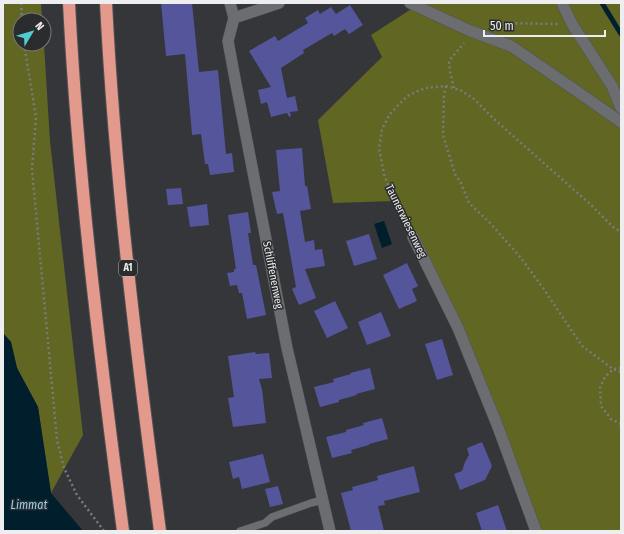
<svg xmlns="http://www.w3.org/2000/svg" width="624" height="534" viewBox="0 0 624 534" font-family="'Fira Sans Condensed',sans-serif">
	<rect width="100%" height="100%" fill="#343639"/>
	<!-- green -->
	<g fill="#616622">
		<polygon points="3,3 41,3 42,20 20,20 20,44 44,44 50,141 83,435 51,493 38,407 17,368 11,342 3,333"/>
		<polygon points="410,3 621,3 621,531 536,531 498,427 413,237 394,201 333,203 318,120 382,57 371,35 416,6"/>
	</g>
	<!-- water -->
	<g fill="#001e2c">
		<polygon points="384,221 392,244 382,248 374,224"/>
		<polygon points="3,333 11,342 17,368 38,407 51,493 83,531 3,531"/>
	</g>
	<g fill="none" stroke-linecap="round" stroke-linejoin="round">
		<!-- stream -->
		<polyline stroke="#001e2c" stroke-width="5" points="602,3 621,34"/>
	</g>
	<!-- building -->
	<g fill="#55559c">
		<polygon points="161,3 192,3 199,72 218,70 226,154 232,153 234,172 210,175 208,164 205,164 201,134 192,135 185,54 166,56"/>
		<polygon points="350,5 363,25 349,34 345,29 334,36 332,33 303,50 304,53 281,68 287,98 295,96 298,111 290,112 291,116 289,117 287,113 271,117 267,102 261,104 258,90 271,87 249,51 275,36 278,41 308,23 305,18 318,10 320,14 331,7 336,14"/>
		<polygon points="302,148 305,186 307,186 311,209 300,211 305,242 314,240 315,250 322,249 325,266 305,269 316,298 299,305 292,289 296,287 283,213 277,214 272,192 280,191 276,150"/>
		<polygon points="181,188 183,204 168,205 166,189"/>
		<polygon points="207,204 209,225 190,227 187,207"/>
		<polygon points="248,212 251,233 248,233 253,265 256,265 266,315 247,319 242,293 239,293 237,285 230,286 227,273 234,272 234,269 236,269 228,215"/>
		<polygon points="369,234 377,259 354,266 346,241"/>
		<polygon points="407,263 418,286 412,289 417,301 399,309 383,275"/>
		<polygon points="335,301 348,328 327,338 314,311"/>
		<polygon points="381,312 391,336 367,345 358,322"/>
		<polygon points="442,339 453,375 437,380 425,344"/>
		<polygon points="255,352 256,354 269,353 272,378 259,379 262,389 266,423 233,427 228,398 234,397 228,356"/>
		<polygon points="370,368 375,389 356,394 357,395 339,400 339,402 320,407 314,387 334,382 333,379 351,374 350,373"/>
		<polygon points="382,418 388,439 369,444 369,445 351,450 352,453 332,458 326,437 346,432 346,430 364,425 363,423"/>
		<polygon points="482,442 492,466 485,480 460,490 454,474 462,471 465,462 469,455 467,448"/>
		<polygon points="263,454 270,482 242,489 239,477 233,479 229,462"/>
		<polygon points="414,466 420,492 384,501 385,505 378,506 384,531 351,531 341,493 353,490 352,487 378,480 377,476"/>
		<polygon points="278,486 283,504 270,507 265,489"/>
		<polygon points="498,505 507,531 482,531 476,513"/>
	</g>
	<g fill="none" stroke-linecap="round" stroke-linejoin="round">
		<!-- service casing -->
		<g stroke="#535356" stroke-width="8">
			<polyline id="service" points="240,531 265,523 272,517 311,503 323,500"/>
		</g>
		<!-- minor casing -->
		<g stroke="#535356" stroke-width="12">
			<g id="minor">
				<polyline points="230,3 234,18 228,41 235,79 287,348 330,531"/>
				<polyline points="410,3 468,30 511,46 578,92 621,122"/>
				<polyline points="562,3 572,24 612,86 621,108"/>
				<polyline points="234,18 279,3"/>
				<polyline points="413,237 458,328 498,427 536,531"/>
			</g>
		</g>
		<!-- motorway casing -->
		<g stroke="#535356" stroke-width="14">
			<g id="motorway">
				<path d="M69 3C78 180 100 356 123 531"/>
				<path d="M106 3C115 180 137 356 160 531"/>
			</g>
		</g>
		<!-- path -->
		<g stroke="#797b7d" stroke-width="2.5" stroke-dasharray="2 3" stroke-linecap="butt">
			<polyline points="21,3 22,20"/>
			<polyline points="496,26 504,23 559,24"/>
			<polyline points="24,44 36,117 32,169 57,440 64,468 77,495 104,531"/>
			<polyline points="446,86 444,95 443,135 455,174 461,183 469,203 489,222 521,258 543,288 582,346 613,369 621,372"/>
			<polyline points="454,88 450,72 449,61 464,43"/>
			<polyline points="407,226 394,201 384,174 379,148 382,129 390,114 401,102 409,95 425,88 446,86 460,90 473,98 494,119 590,204 613,227 621,232"/>
			<polyline points="621,368 613,369 605,377 600,388 601,406 611,419 621,424"/>
		</g>
		<!-- service -->
		<use href="#service" stroke="#6c6d70" stroke-width="7"/>
		<!-- minor -->
		<use href="#minor" stroke="#6c6d70" stroke-width="11"/>
		<!-- motorway -->
		<use href="#motorway" stroke="#e4998d" stroke-width="12"/>
	</g>
	<g text-anchor="middle" dominant-baseline="central" stroke-width="3" stroke-linejoin="round" paint-order="stroke">
		<!-- shield labels -->
		<rect fill="#2a2c2e" stroke="#b3b4b6" stroke-width="1" x="119" y="260" width="18" height="16" rx="3"/>
		<g font-size="10" font-weight="bold" fill="#eeeef0">
			<text x="128" y="268">A1</text>
		</g>
		<!-- street labels -->
		<g font-size="11" fill="#eeeef0" stroke="#2a2c2e">
			<text transform="translate(406 221) rotate(64)">Taunerwiesenweg</text>
			<text transform="translate(273 275) rotate(79)">Schliffenenweg</text>
		</g>
		<!-- water labels -->
		<g font-size="12" font-style="italic" fill="#8dd1f5" stroke="#2a2c2e">
			<text x="29" y="505">Limmat</text>
		</g>
	</g>
	<!-- border -->
	<rect width="624" height="534" fill="none" stroke="#eeeef0" stroke-width="8"/>
	<!-- north arrow -->
	<g transform="translate(32 32) rotate(52)"><circle r="19" fill="#2a2c2e" stroke="#787a7c"/>
	<path d="M0-3L7 15L0 10L-7 15Z" fill="#51ccd2"/>
	<text y="-6" font-size="11" font-weight="bold" text-anchor="middle" fill="#eeeef0">N</text>
	</g>
	<!-- scale -->
	<path d="M484 30v6h121v-6" fill="none" stroke="#eeeef0" stroke-width="2"/>
	<text x="490" y="30" font-size="12" fill="#eeeef0" stroke="#2a2c2e" stroke-width="3" paint-order="stroke">50 m</text>
</svg>
